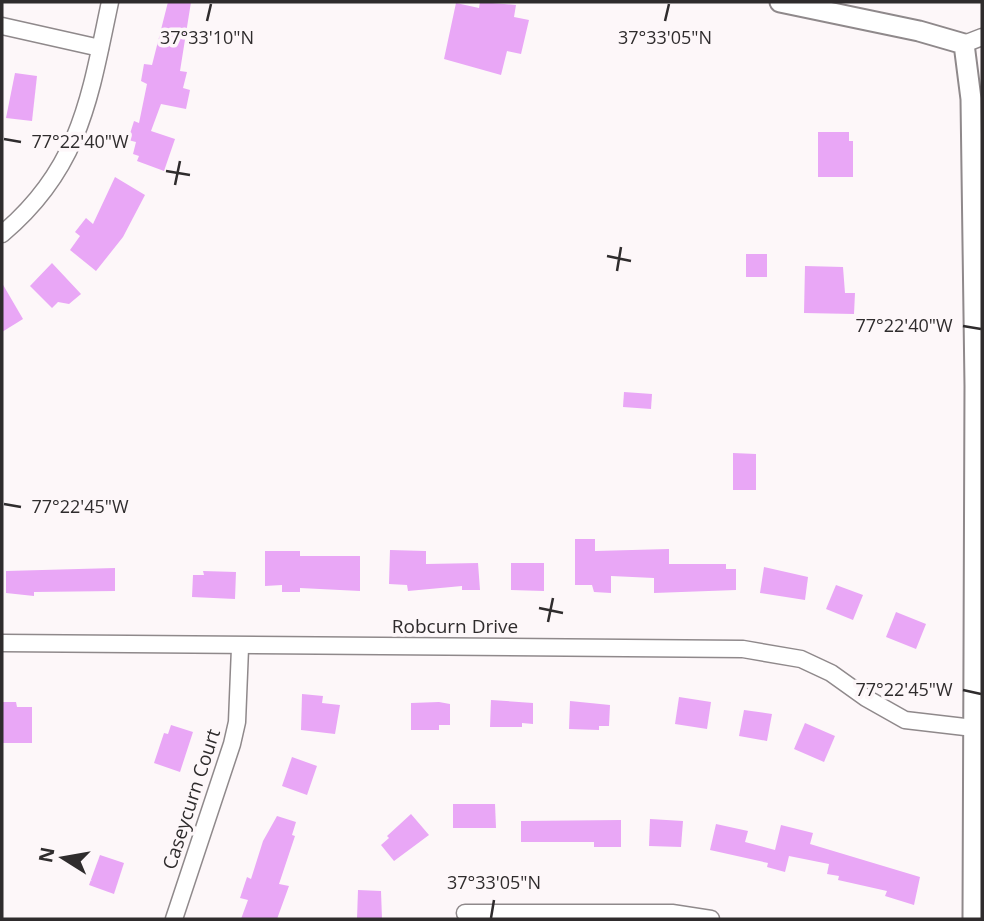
<svg xmlns="http://www.w3.org/2000/svg" width="984" height="921" viewBox="0 0 984 921" font-family="'Open Sans',sans-serif">
	<rect width="100%" height="100%" fill="#fdf7f9"/>
	<!-- building -->
	<g fill="#e9a7f6">
		<polygon points="168,2 191,2 180,71 187,72 183,88 190,90 186,109 161,104 151,131 175,139 164,171 137,161 139,156 133,154 136,142 128,140 134,121 139,123 147,84 141,81 144,64 152,65"/>
		<polygon points="480,2 516,5 514,17 529,20 521,54 507,51 501,75 444,59 456,3 479,8"/>
		<polygon points="15,73 37,76 32,121 6,118"/>
		<polygon points="818,132 849,132 849,141 853,141 853,177 818,177"/>
		<polygon points="115,177 145,195 123,237 96,271 70,250 80,236 75,232 86,218 93,224"/>
		<rect x="746" y="254" width="21" height="23"/>
		<polygon points="52,263 81,294 69,304 58,302 52,308 30,286"/>
		<polygon points="805,266 843,267 845,293 855,293 854,314 804,313"/>
		<polygon points="2,283 23,319 2,332"/>
		<polygon points="624,392 652,394 651,409 623,407"/>
		<polygon points="733,453 756,454 756,490 733,490"/>
		<polygon points="575,539 595,539 595,551 669,549 669,564 726,564 726,569 736,569 736,590 654,593 654,578 611,576 611,593 594,592 592,585 575,585"/>
		<polygon points="390,550 426,551 426,564 478,563 480,590 462,590 462,586 408,591 407,585 389,584"/>
		<polygon points="265,551 300,551 300,556 360,556 360,591 300,588 300,592 282,592 282,585 265,586"/>
		<polygon points="511,563 544,563 544,591 511,590"/>
		<polygon points="764,567 808,577 805,600 760,593"/>
		<polygon points="115,568 115,591 34,592 34,596 6,593 6,571"/>
		<polygon points="203,571 236,572 235,599 192,597 193,575 204,575"/>
		<polygon points="836,585 863,595 853,620 826,609"/>
		<polygon points="896,612 926,624 916,649 886,637"/>
		<polygon points="302,694 323,696 322,703 340,705 335,734 301,730"/>
		<polygon points="679,697 711,702 707,729 675,724"/>
		<polygon points="491,700 533,703 533,724 522,723 522,727 490,727"/>
		<polygon points="570,701 610,705 609,726 599,726 599,730 569,729"/>
		<polygon points="2,702 16,702 17,707 32,707 32,743 2,743"/>
		<polygon points="439,702 450,704 450,725 439,725 439,730 411,730 411,703"/>
		<polygon points="744,710 772,714 767,741 739,736"/>
		<polygon points="805,723 835,736 824,762 794,749"/>
		<polygon points="171,725 193,732 180,772 154,763 164,733 168,734"/>
		<polygon points="292,757 317,766 307,795 282,786"/>
		<polygon points="453,804 495,804 496,828 453,828"/>
		<polygon points="411,814 429,835 394,861 381,845 389,838 387,836"/>
		<polygon points="277,816 296,822 292,835 295,836 279,884 289,886 277,919 241,919 248,900 240,898 247,877 251,879 263,841"/>
		<polygon points="650,819 683,821 681,847 649,846"/>
		<polygon points="621,820 621,847 594,847 594,842 521,842 521,821"/>
		<polygon points="716,824 748,831 745,842 775,850 781,825 813,833 810,844 920,877 914,905 885,896 887,891 838,880 839,876 827,874 829,864 789,856 785,872 767,867 768,863 710,850"/>
		<polygon points="100,855 124,863 114,894 89,885"/>
		<polygon points="358,890 381,891 382,919 357,919"/>
	</g>
	<g fill="none" stroke-linecap="round" stroke-linejoin="round">
		<!-- minor casing -->
		<g stroke="#8f898b" stroke-width="19">
			<g id="minor">
				<polyline points="2,26 100,48"/>
				<polyline points="964,44 982,37"/>
				<path d="M2 234C81 168 90 96 110 2"/>
				<polyline points="2,643 743,649 801,659 831,673 866,698 905,720 982,729"/>
				<polyline points="465,913 672,913 711,919"/>
				<polyline points="174,919 232,744 237,722 240,648"/>
			</g>
		</g>
		<!-- tertiary casing -->
		<g stroke="#8f898b" stroke-width="23">
			<polyline id="tertiary" points="780,2 919,31 964,44 971,99 975,386 973,919"/>
		</g>
		<!-- minor -->
		<use href="#minor" stroke="#fff" stroke-width="16"/>
		<!-- tertiary -->
		<use href="#tertiary" stroke="#fff" stroke-width="19"/>
	</g>
	<!-- ticks -->
	<path fill="none" stroke="#2f2c2d" stroke-width="2.5" d="M207 21 211 4M665 21 669 4M4 139 21 142M166 171 190 175M175 185 180 161M607 256 631 261M617 271 621 247M963 326 981 329M4 504 21 507M539 608 563 613M548 622 553 598M963 690 981 694M491 918 494 900"/>
	<g text-anchor="middle" dominant-baseline="central" stroke-width="7" stroke-linejoin="round" paint-order="stroke">
		<!-- street labels -->
		<g font-size="19" fill="#2f2c2d" stroke="#fdf7f9">
			<text x="455" y="626">Robcurn Drive</text>
			<text transform="translate(191 799) rotate(-72)">Caseycurn Court</text>
		</g>
	</g>
	<g font-size="18" text-anchor="middle" fill="#2f2c2d" stroke="#fdf7f9" stroke-width="7" stroke-linejoin="round" paint-order="stroke">
		<text x="207" y="44">37°33'10"N</text>
		<text x="665" y="44">37°33'05"N</text>
		<text x="80" y="148">77°22'40"W</text>
		<text x="904" y="332">77°22'40"W</text>
		<text x="80" y="513">77°22'45"W</text>
		<text x="904" y="696">77°22'45"W</text>
		<text x="494" y="889">37°33'05"N</text>
	</g>
	<!-- border -->
	<rect width="984" height="921" fill="none" stroke="#2f2c2d" stroke-width="7"/>
	<!-- north arrow -->
	<g transform="translate(63 858) rotate(281)" stroke="#fdf7f9" stroke-width="5" paint-order="stroke">
	<path d="M0-5L12 26L0 18L-12 26Z" fill="#2f2c2d"/>
	<text y="-10" font-size="19" font-weight="bold" text-anchor="middle" fill="#2f2c2d">N</text>
	</g>
</svg>
